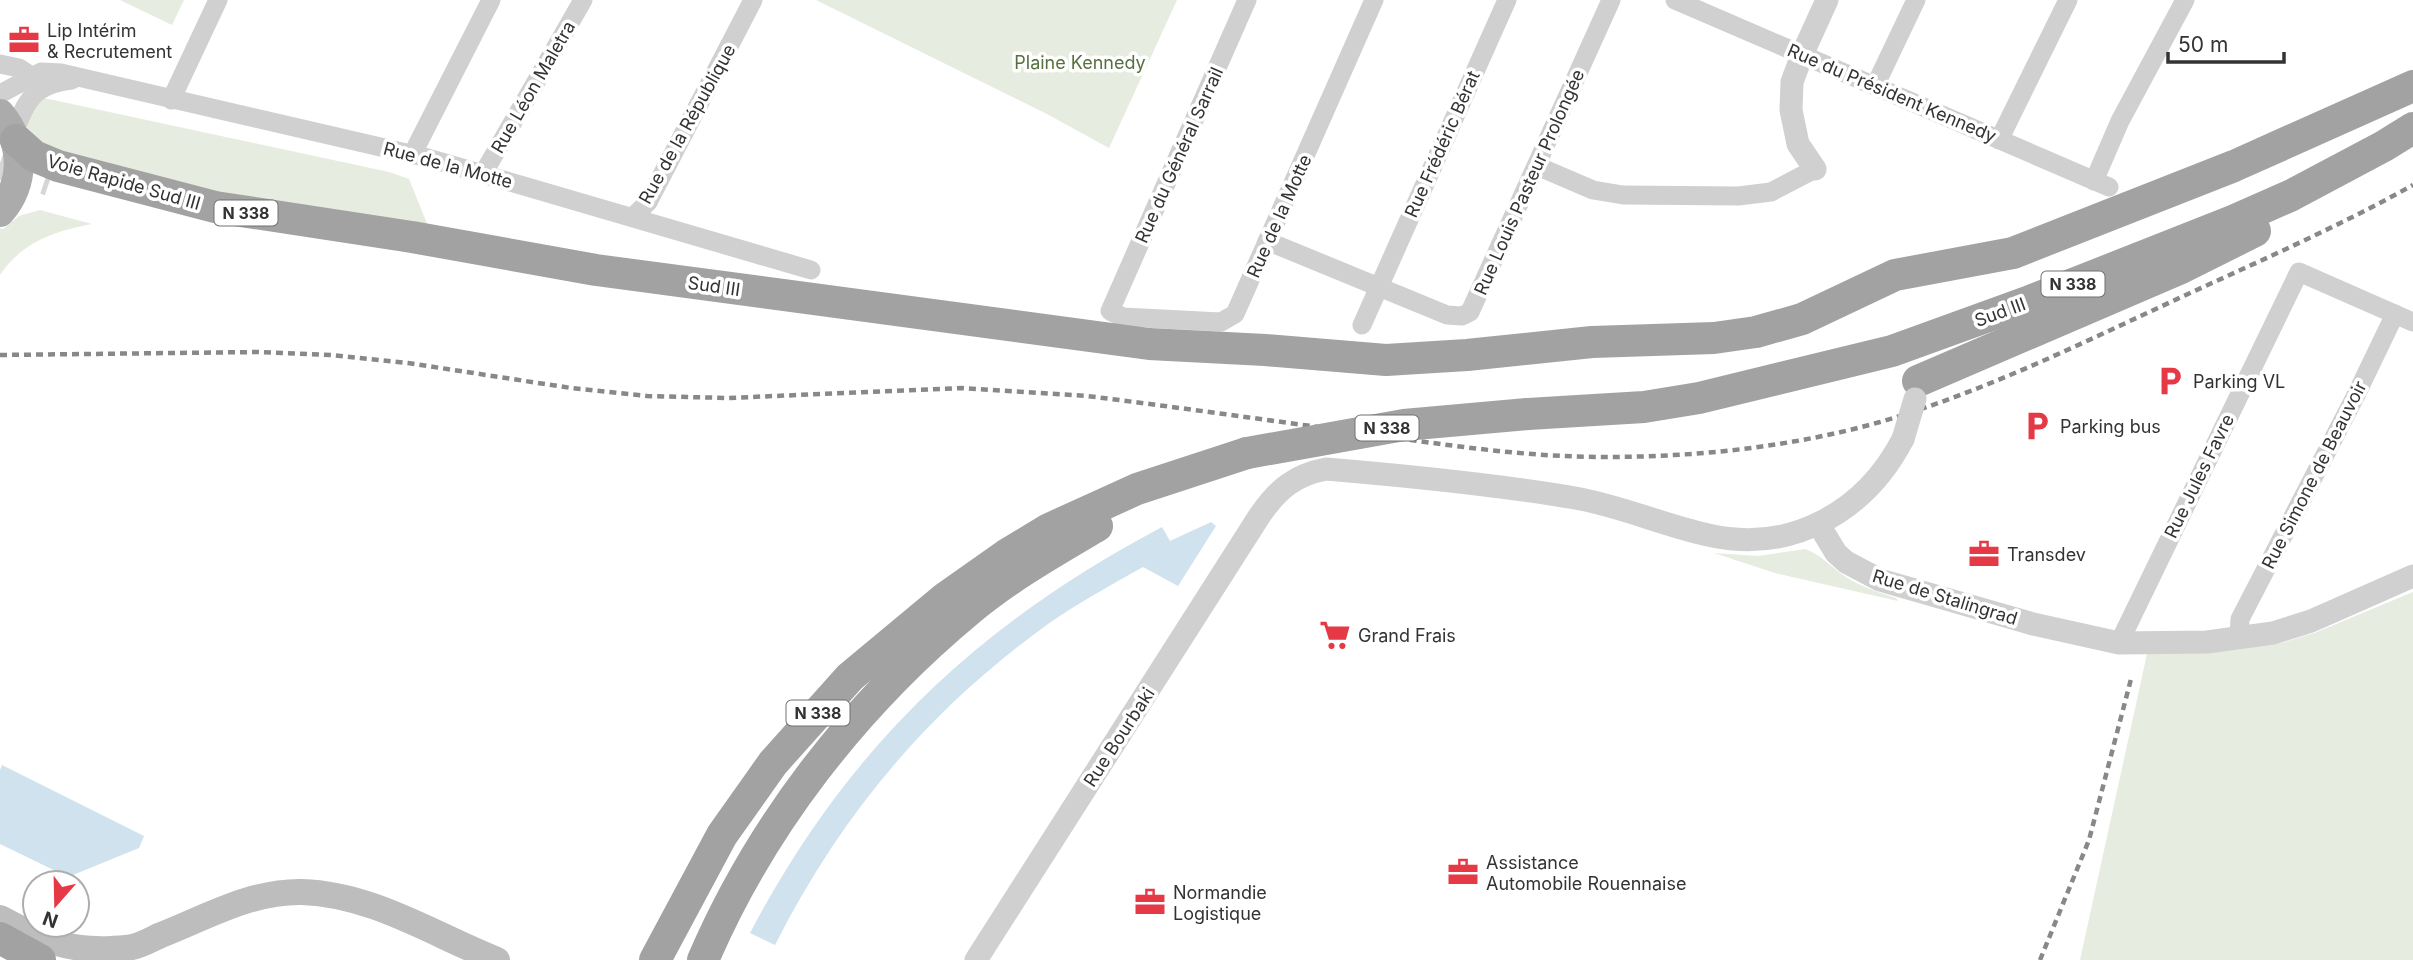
<svg xmlns="http://www.w3.org/2000/svg" width="2413" height="960" viewBox="0 0 2413 960" font-family="Inter,sans-serif">
	<rect width="100%" height="100%" fill="#fff"/>
	<!-- green -->
	<g fill="#e6ecdf">
		<polygon points="120,0 184,0 172,25"/>
		<polygon points="816,0 1177,0 1109,148 1045,113"/>
		<polygon points="44,98 389,172 409,179 428,226 211,196 51,152 27,129 27,123 36,105"/>
		<path d="M40 210 92 224C55 231 22 242 0 275V228L3 229 19 216Z"/>
		<path d="M1805 549C1820 554 1830 566 1843 575 1859 586 1877 592 1896 598L1898 601 1775 573 1714 553 1758 556Z"/>
		<polygon points="2413,592 2413,960 2080,960 2147,654 2281,643 2317,632"/>
	</g>
	<!-- water -->
	<g fill="#cfe2ee">
		<path d="M1211 522 1216 526 1178 586 1143 567C1111 585 1078 603 1048 624 928 711 842 813 775 945L750 933C848 747 977 625 1162 527L1170 541Z"/>
		<polygon points="2,765 144,836 139,848 68,877 0,844 0,770"/>
	</g>
	<g fill="none" stroke-linecap="round" stroke-linejoin="round">
		<!-- trunk-tunnel -->
		<polyline stroke="#d6d6d6" stroke-width="32" stroke-dasharray="32 16" stroke-linecap="butt" points="0,163 50,180"/>
		<!-- minor -->
		<g stroke="#d0d0d0" stroke-width="19">
			<polyline points="1247,0 1110,311 1123,317 1221,322 1235,314 1374,0"/>
			<polyline points="1675,0 2109,187"/>
			<polyline points="0,64 19,68 31,76"/>
			<polyline points="1875,86 1916,0"/>
			<polyline points="0,94 41,72 61,73 428,158 811,270"/>
			<polyline points="171,100 218,0"/>
			<path d="M14 134C25 101 34 84 72 80"/>
			<polyline points="1999,140 2068,0"/>
			<polyline points="412,155 491,0"/>
			<polyline points="1537,166 1593,190 1623,195 1738,196 1771,192 1815,169"/>
			<polyline points="483,174 583,0"/>
			<polyline points="2094,181 2120,121 2185,0"/>
			<polyline points="633,217 648,202 753,0"/>
			<polyline points="1267,241 1447,315 1462,316 1470,312 1611,0"/>
			<polyline points="1362,325 1507,0"/>
			<polyline points="2239,638 2240,619 2356,395 2395,314"/>
			<polyline points="2119,643 2299,272 2413,322"/>
		</g>
		<!-- tertiary -->
		<g stroke="#d0d0d0" stroke-width="23">
			<polyline points="1815,169 1798,144 1791,110 1792,82 1802,55 1827,0"/>
			<polyline points="1819,525 1836,553 1846,562 1880,580 2033,624 2119,643 2207,642 2273,633 2311,621 2413,576"/>
			<path d="M976 960 1260 515C1278 489 1295 475 1326 469 1409 476 1493 484 1575 498 1621 506 1663 525 1708 535 1791 554 1865 512 1903 439"/>
		</g>
		<!-- secondary -->
		<path stroke="#bdbdbd" stroke-width="26" d="M0 918C38 939 68 951 111 949 117 948 125 949 132 947 142 945 152 939 161 935 207 917 251 891 302 892 372 894 434 935 497 960"/>
		<!-- primary -->
		<path stroke="#ababab" stroke-width="30" d="M0 114C25 144 25 183 0 212"/>
		<!-- trunk -->
		<g stroke="#a2a2a2" stroke-width="32">
			<polyline points="16,140 34,156 58,166 215,207 412,237 596,270 1149,344 1265,350 1386,360 1467,355 1592,342 1714,338 1756,332 1802,319 1895,275 2013,253 2234,166 2413,86"/>
			<polyline points="1918,381 2181,268 2255,231"/>
			<polyline points="1528,414 1644,407 1699,398 1892,351 2030,301 2233,221 2292,195 2384,146 2413,128"/>
			<polyline points="0,938 40,960"/>
			<polyline points="655,960 722,835 773,763 850,677 945,598 1006,555 1049,529 1137,489 1247,453"/>
			<path d="M703 960C761 825 855 705 968 611 1007 578 1053 552 1097 526"/>
		</g>
		<!-- rail -->
		<g stroke="#888" stroke-width="4.5" stroke-dasharray="7 5" stroke-linecap="butt">
			<path d="M0 355 258 352 331 355 408 363 571 388 647 396 728 398 961 388 1087 396C1184 408 1280 422 1377 435 1452 446 1528 457 1605 457 1696 457 1792 447 1880 422 1983 392 2078 345 2175 300 2255 263 2336 228 2413 185"/>
			<polyline points="2040,960 2089,840 2131,679"/>
		</g>
		<!-- tertiary-bridge -->
		<polyline stroke="#d0d0d0" stroke-width="23" points="1903,439 1915,399"/>
		<!-- trunk-bridge -->
		<polyline stroke="#a2a2a2" stroke-width="32" points="1247,453 1404,425 1528,414"/>
	</g>
	<!-- icons -->
	<defs>
		<g id="office-bare" transform="scale(2.415)"><path d="M-6-3h4V-5.5h4V-3h4V5H-6ZM-1-4.5V-3h2v-1.5ZM-6 0V1H6V0Z" fill="#e63946" stroke="#fff" stroke-width="2.5" paint-order="stroke"/></g>
		<g id="parking-bare" transform="scale(2.415)"><path d="M-3.5-5.5H1a3.5 3.5 0 0 1 0 7H-1V5.5H-3.5ZM-1-3.4V-.6H.8a1.4 1.4 0 0 0 0-2.8Z" fill="#e63946" stroke="#fff" stroke-width="2.5" paint-order="stroke"/></g>
		<g id="supermarket-bare" transform="scale(2.415)"><path d="M-6-5.5h2.5l.6 2H6L4.5 2H-2.5L-4.4-4H-6ZM-1.5 3.2a1.3 1.3 0 1 0 .1 0ZM3 3.2a1.3 1.3 0 1 0 .1 0Z" fill="#e63946" stroke="#fff" stroke-width="2.5" paint-order="stroke"/></g>
	</defs>
	<g fill-rule="evenodd">
		<use href="#office-bare" x="24" y="40"/>
		<use href="#parking-bare" x="2170" y="381"/>
		<use href="#parking-bare" x="2037" y="426"/>
		<use href="#office-bare" x="1984" y="554"/>
		<use href="#supermarket-bare" x="1335" y="635"/>
		<use href="#office-bare" x="1463" y="872"/>
		<use href="#office-bare" x="1150" y="902"/>
	</g>
	<g text-anchor="middle" dominant-baseline="central" stroke-width="7" stroke-linejoin="round" paint-order="stroke">
		<!-- shield labels -->
		<g fill="#fff" stroke="#707070" stroke-width="2">
			<rect x="214.5" y="200.5" width="63" height="25" rx="5"/>
			<rect x="2041.5" y="271.5" width="63" height="25" rx="5"/>
			<rect x="1355.5" y="415.5" width="63" height="25" rx="5"/>
			<rect x="786.5" y="700.5" width="63" height="25" rx="5"/>
		</g>
		<g font-size="16" font-weight="bold" fill="#333">
			<text x="246" y="213">N 338</text>
			<text x="2073" y="284">N 338</text>
			<text x="1387" y="428">N 338</text>
			<text x="818" y="713">N 338</text>
		</g>
		<!-- poi labels -->
		<g font-size="18" fill="#333" stroke="#fff" text-anchor="start">
			<text x="47" y="30">Lip Intérim<tspan x="47" dy="21">&amp; Recrutement</tspan></text>
			<text x="2193" y="381">Parking VL</text>
			<text x="2060" y="426">Parking bus</text>
			<text x="2007" y="554">Transdev</text>
			<text x="1358" y="635">Grand Frais</text>
			<text x="1486" y="862">Assistance<tspan x="1486" dy="21">Automobile Rouennaise</tspan></text>
			<text x="1173" y="892">Normandie<tspan x="1173" dy="21">Logistique</tspan></text>
		</g>
		<!-- park labels -->
		<g font-size="18" fill="#56703f" stroke="#fff">
			<text x="1080" y="62">Plaine Kennedy</text>
		</g>
		<!-- street labels -->
		<g font-size="18" fill="#333" stroke="#fff">
			<text transform="translate(533 87) rotate(-60)">Rue Léon Maletra</text>
			<text transform="translate(1892 93) rotate(23)">Rue du Président Kennedy</text>
			<text transform="translate(687 124) rotate(-61)">Rue de la République</text>
			<text transform="translate(1442 144) rotate(-66)">Rue Frédéric Bérat</text>
			<text transform="translate(1179 155) rotate(-66)">Rue du Général Sarrail</text>
			<text transform="translate(448 165) rotate(15)">Rue de la Motte</text>
			<text transform="translate(124 182) rotate(16)">Voie Rapide Sud III</text>
			<text transform="translate(1529 182) rotate(-66)">Rue Louis Pasteur Prolongée</text>
			<text transform="translate(1279 216) rotate(-66)">Rue de la Motte</text>
			<text transform="translate(714 286) rotate(8)">Sud III</text>
			<text transform="translate(2000 312) rotate(-20)">Sud III</text>
			<text transform="translate(2314 475) rotate(-63)">Rue Simone de Beauvoir</text>
			<text transform="translate(2199 476) rotate(-64)">Rue Jules Favre</text>
			<text transform="translate(1945 597) rotate(17)">Rue de Stalingrad</text>
			<text transform="translate(1119 737) rotate(-57)">Rue Bourbaki</text>
		</g>
	</g>
	<!-- north arrow -->
	<g transform="translate(56 904) rotate(200)"><circle r="33" fill="#ffffff" stroke="#adadad" stroke-width="2"/>
	<path d="M0-5L12 26L0 18L-12 26Z" fill="#e63946"/>
	<text y="-10" font-size="19" font-weight="bold" text-anchor="middle" fill="#333333">N</text>
	</g>
	<!-- scale -->
	<path d="M2168 52v10h116v-10" fill="none" stroke="#333333" stroke-width="3.5"/>
	<text x="2178" y="52" font-size="21" fill="#333333" stroke="#ffffff" stroke-width="5" paint-order="stroke">50 m</text>
</svg>
